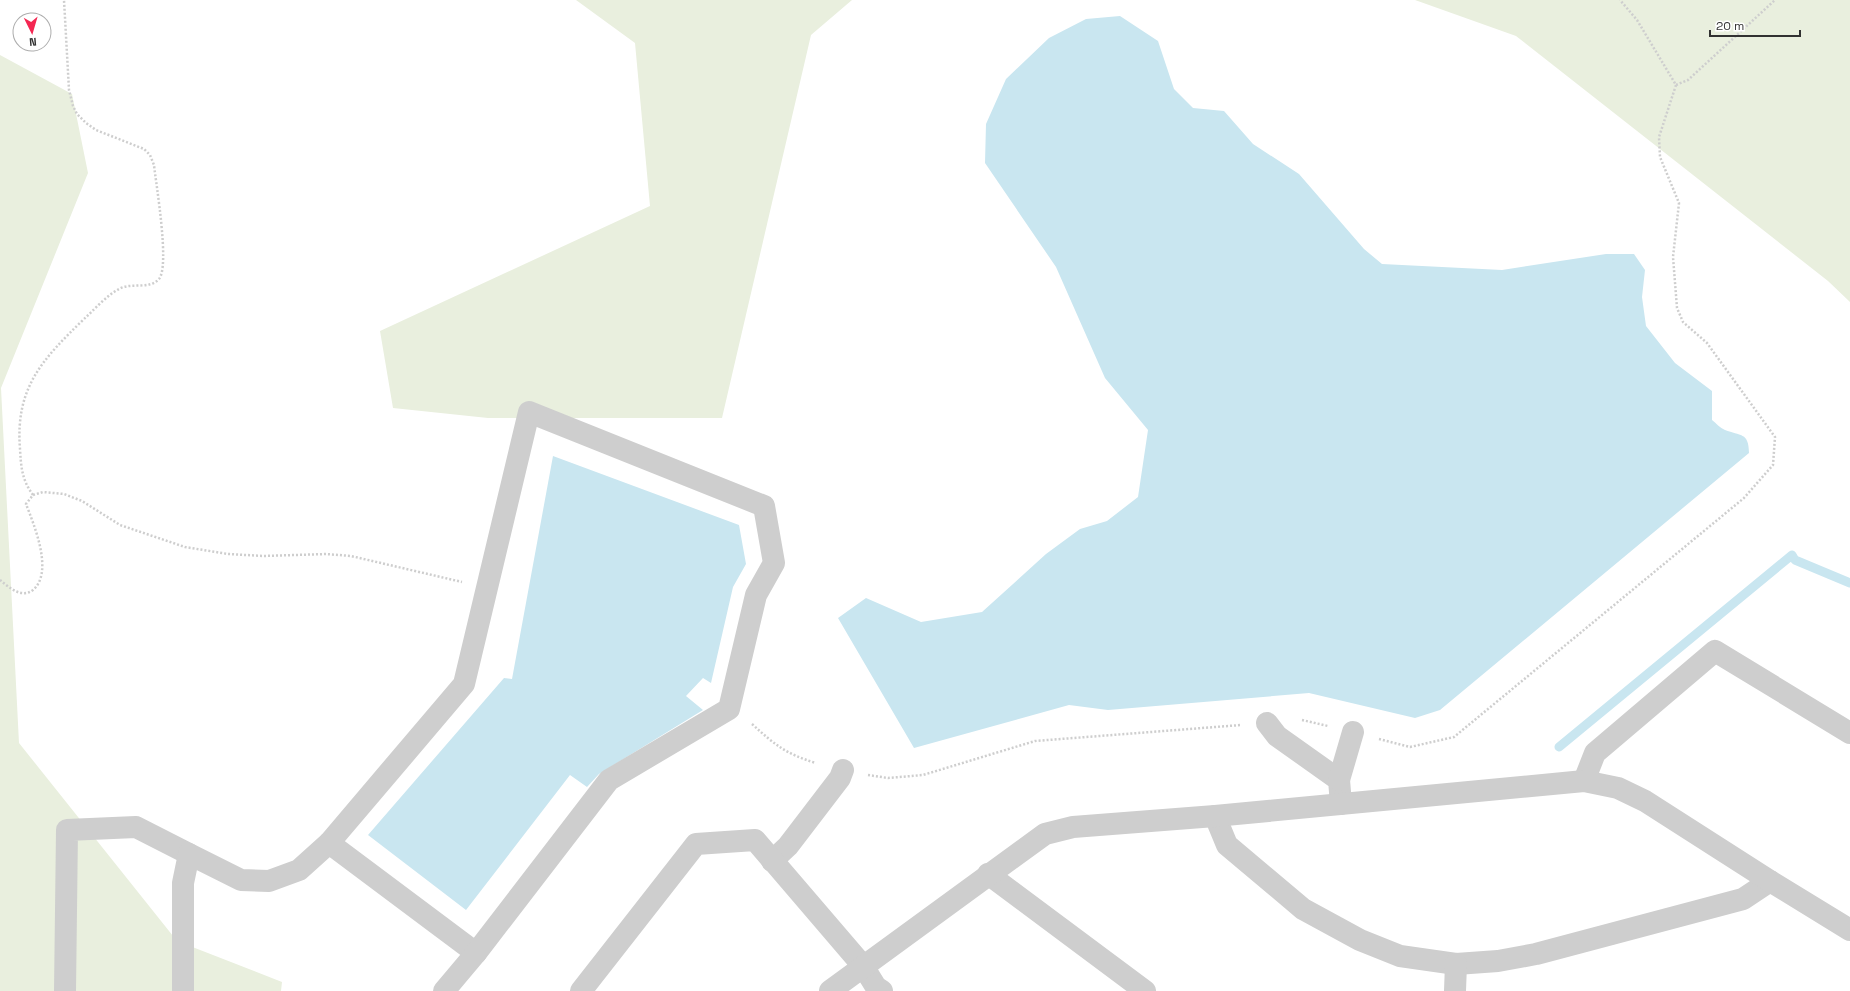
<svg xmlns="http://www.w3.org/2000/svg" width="1850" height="991" viewBox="0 0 1850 991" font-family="'Space Grotesk',sans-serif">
	<rect width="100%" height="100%" fill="#fff"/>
	<!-- green -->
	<g fill="#e9efde">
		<polygon points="576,0 852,0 811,35 722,418 488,418 393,408 380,331 650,206 635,43"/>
		<polygon points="1415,0 1850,0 1850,302 1828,281 1516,36"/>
		<polygon points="0,55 72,94 88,173 1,388 19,743 177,941 282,982 281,991 0,991"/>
	</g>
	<!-- water -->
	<g fill="#c9e6f0">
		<path d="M1120 16 1158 41 1174 89 1193 108 1224 111 1253 144 1299 174 1364 249 1382 264 1502 270 1606 254H1634L1645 270 1642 297 1646 326 1675 363 1712 391V420C1716 423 1720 428 1725 430 1740 436 1749 432 1749 453L1440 710 1415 718 1309 693 1108 710 1069 705 914 748 838 618 866 598 921 622 982 612 1046 554 1080 529 1107 521 1138 497 1148 430 1105 378 1056 267 985 163 986 124 1006 79 1049 38 1086 19Z"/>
		<polygon points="553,456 739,525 746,564 733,587 711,683 703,678 686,696 703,710 599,774 587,787 570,775 466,910 368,835 504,678 512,679"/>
	</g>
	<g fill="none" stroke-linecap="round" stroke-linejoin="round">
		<!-- stream -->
		<polyline stroke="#c9e6f0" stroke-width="9" points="1559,747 1792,555 1795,560 1850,583"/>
		<!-- path -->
		<g stroke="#cecece" stroke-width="2.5" stroke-dasharray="2 2" stroke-linecap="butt">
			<polyline points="1676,85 1688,80 1775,0"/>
			<path d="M33 495C22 480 21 467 20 449 15 387 43 359 84 319 95 309 106 296 119 289 131 282 149 290 159 279 170 266 156 184 154 165L150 155 144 149 96 130 86 123 77 114 73 106 69 90 64 0"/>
			<path d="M0 580C9 587 21 599 33 590 54 572 34 525 26 504L33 495 43 492 64 494 82 501 120 525 185 547 228 554 264 556 326 554 351 556 462 582"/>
			<polyline points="1302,720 1328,726"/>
			<path d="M752 724C775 745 786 754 816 763"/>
			<polyline points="1379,739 1410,747 1454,737 1744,498 1773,465 1775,437 1707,343 1683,322 1677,308 1673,257 1679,203 1660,157 1659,137 1676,85 1637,20 1620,0"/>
			<polyline points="868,775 888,778 923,775 1035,741 1241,725"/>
		</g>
		<!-- minor -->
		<g stroke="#cecece" stroke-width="22">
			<polyline points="1267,723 1277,736 1339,780 1341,804"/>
			<polyline points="1339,780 1353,732"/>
			<polyline points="1584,781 1595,753 1715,651 1850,733"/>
			<polyline points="1215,816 1227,845 1303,909 1360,940 1400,956 1456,964 1498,961 1536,954 1743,899 1770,881"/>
			<polyline points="329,843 476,953"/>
			<polyline points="772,861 788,846 840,778 843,770"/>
			<polyline points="988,874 1145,991"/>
			<polyline points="65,991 67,830 136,827 189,854"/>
			<polyline points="183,991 183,883 189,854 241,880 269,881 299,870 329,843 464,684 529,412 764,506 774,563 756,595 729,709 609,780 476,953 444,991"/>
			<polyline points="581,991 696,844 755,840 863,966 876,987 882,991"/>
			<polyline points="830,991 1045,834 1073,827 1215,816 1584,781 1618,788 1645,801 1770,881 1850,930"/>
			<polyline points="1455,991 1456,964"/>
		</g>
	</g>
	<!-- north arrow -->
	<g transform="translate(32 32) rotate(175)"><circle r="19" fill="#ffffff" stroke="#adadad"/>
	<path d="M0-3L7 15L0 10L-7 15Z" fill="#f42752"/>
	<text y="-6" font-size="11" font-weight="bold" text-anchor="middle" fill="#313131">N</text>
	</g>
	<!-- scale -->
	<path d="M1710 30v6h90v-6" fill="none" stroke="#313131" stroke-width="2"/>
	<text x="1716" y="30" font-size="12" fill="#313131" stroke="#ffffff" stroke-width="3" paint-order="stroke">20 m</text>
</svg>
